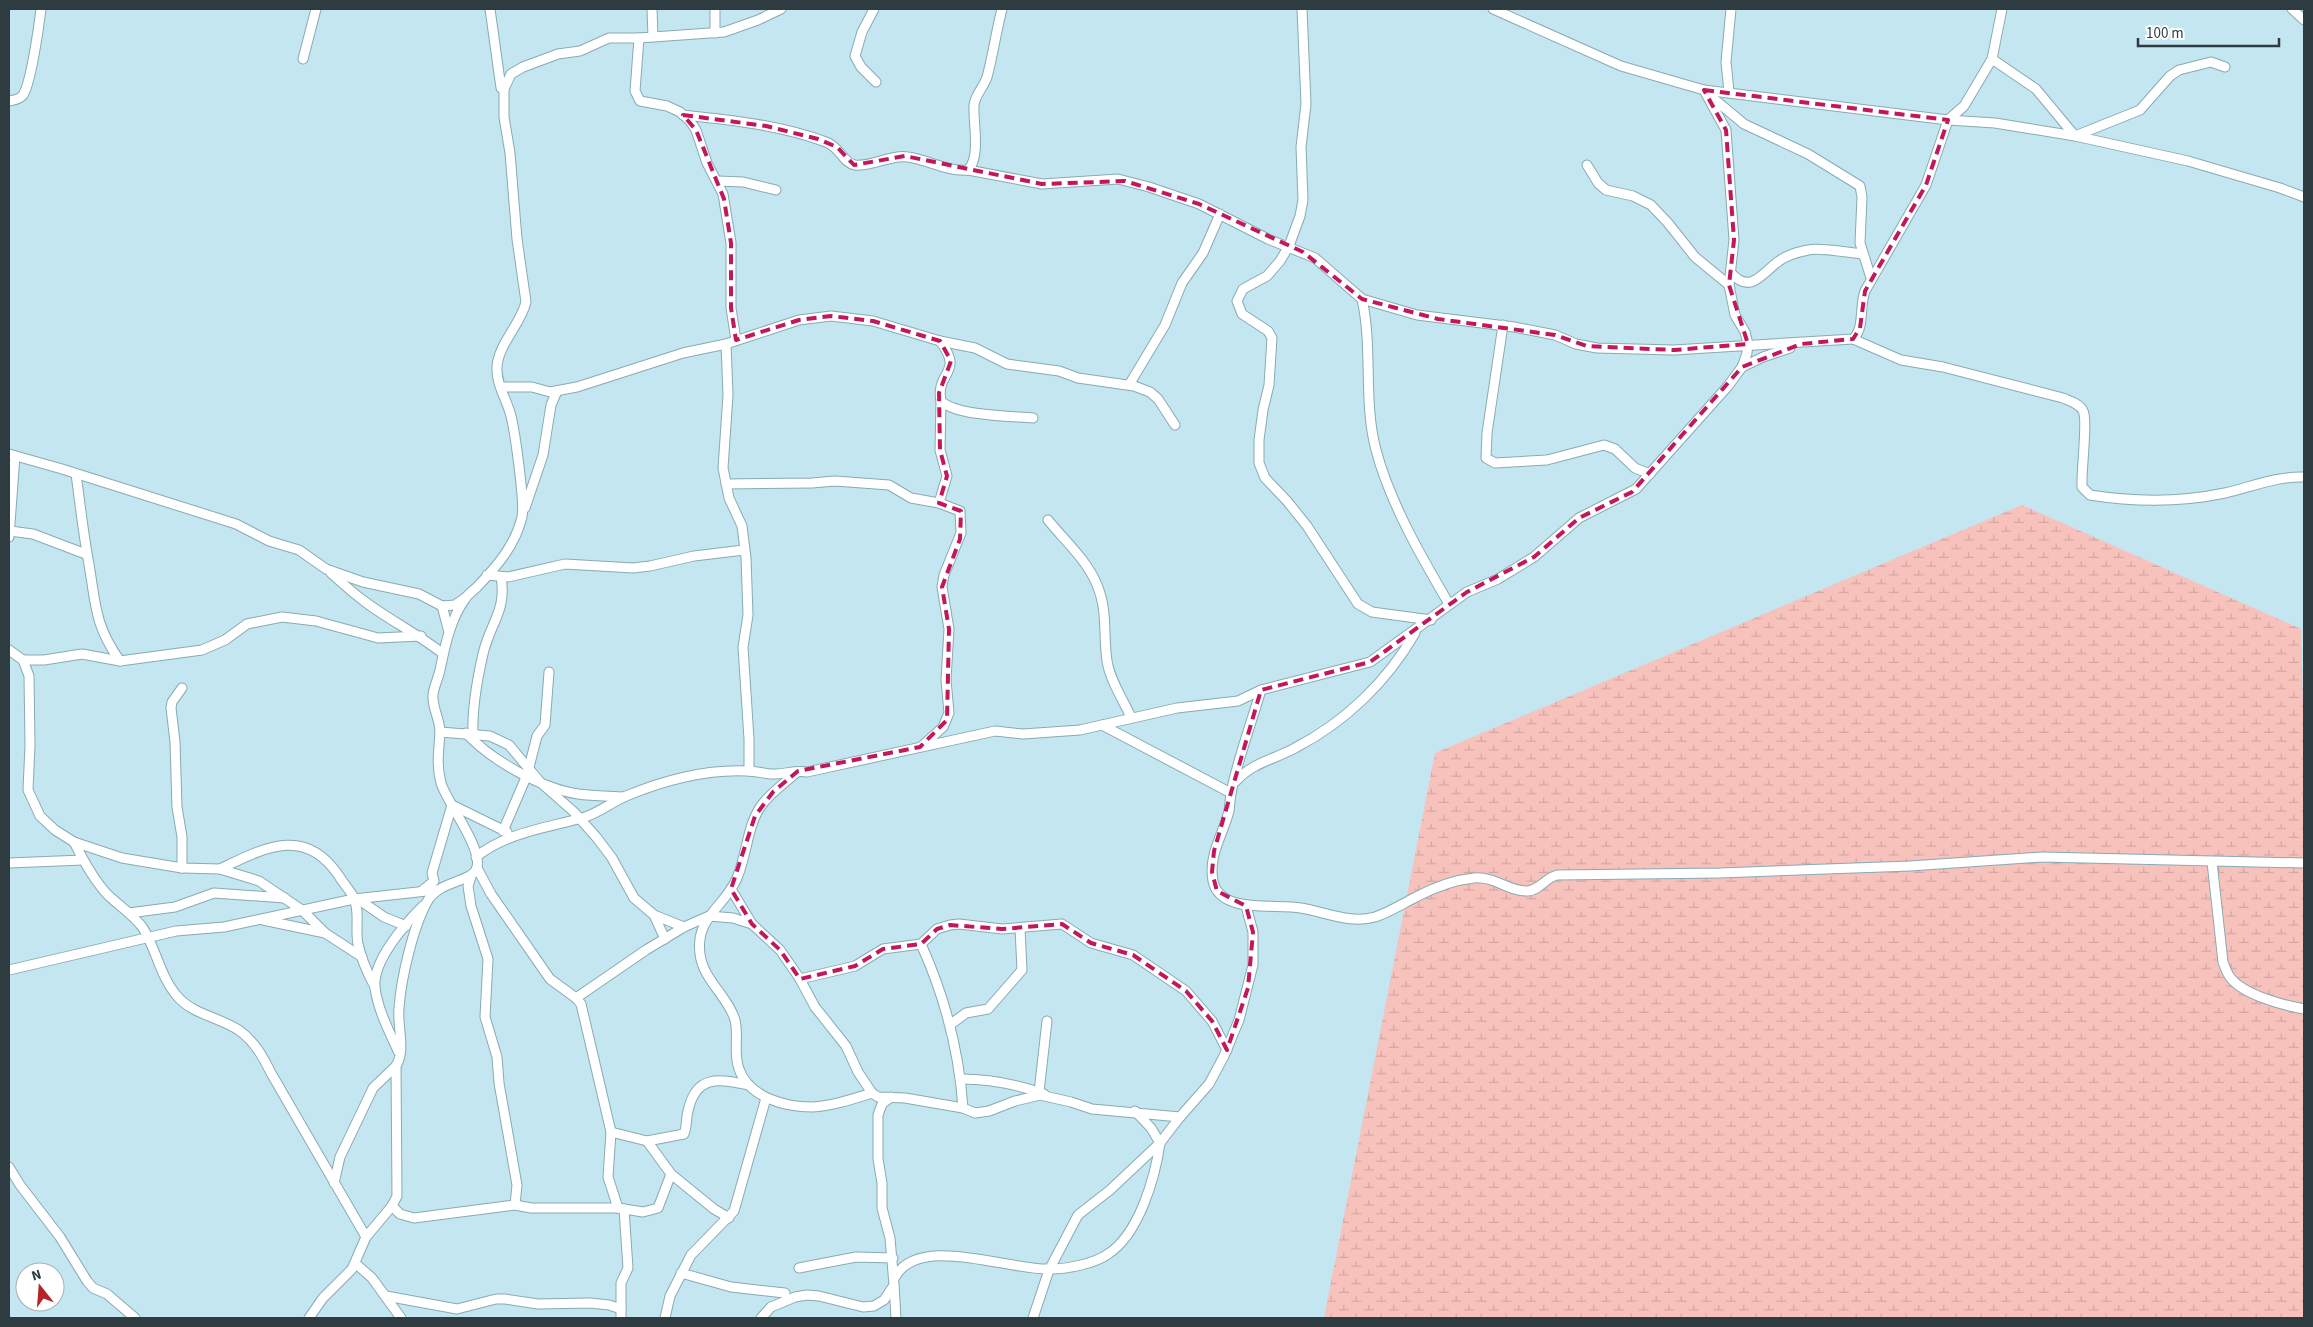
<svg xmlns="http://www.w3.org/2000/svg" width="2313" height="1327" viewBox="0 0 2313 1327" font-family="'Source Sans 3',sans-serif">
	<defs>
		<pattern id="wetland-marsh" width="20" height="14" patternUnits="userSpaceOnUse" patternTransform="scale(1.25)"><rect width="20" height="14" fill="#f7c1bc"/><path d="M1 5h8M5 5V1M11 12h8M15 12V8" fill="none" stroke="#d4a7a3"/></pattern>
	</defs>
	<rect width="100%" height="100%" fill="#c3e6f1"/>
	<!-- wetland -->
	<polygon fill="url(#wetland-marsh)" points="2022,505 2301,629 2304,746 2304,1318 1324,1318 1435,753"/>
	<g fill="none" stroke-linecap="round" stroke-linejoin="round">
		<!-- street casing -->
		<g stroke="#88aab4" stroke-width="11">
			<g id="street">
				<polyline points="652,9 653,37"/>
				<polyline points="874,9 862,32 855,56 861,67 876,82"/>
				<polyline points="1302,9 1306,104 1301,147 1303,200 1300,216 1289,246 1280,261 1267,276 1243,289 1237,301 1242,314 1268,331 1272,338 1269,385 1263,410 1259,440 1259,463 1265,478 1287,501 1307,526 1358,604 1372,612 1431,620"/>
				<polyline points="1493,9 1621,66 1704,90 1948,120 1995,123 2075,136 2188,161 2280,188 2304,197"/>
				<polyline points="2292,9 2304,20"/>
				<polyline points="715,33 715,9"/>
				<polyline points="639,38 635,91 640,101 667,106 680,112 690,121 696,130 707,163 723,194 731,243 731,308 736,340"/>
				<polyline points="303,59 316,9"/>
				<polyline points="1992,59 2036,89 2075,136 2140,110 2170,76 2179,70 2211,62 2225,67"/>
				<polyline points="504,89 511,74 523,67 558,54 580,51 609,38 639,38 724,32 758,20 781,9"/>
				<polyline points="1729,92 1726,62 1731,9"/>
				<polyline points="1708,94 1744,124 1808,154 1860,186 1862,197 1860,243 1871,278"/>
				<path d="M9 101C14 100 19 100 23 95 31 83 39 26 41 9"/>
				<path d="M683 115C731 120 780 125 826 142 840 147 843 163 855 165 873 167 891 154 908 157 928 160 948 172 968 170 981 157 973 123 974 106 974 96 984 87 987 77 993 55 996 32 1002 9"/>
				<polyline points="1587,165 1598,183 1606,190 1633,196 1651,205 1668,223 1695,257 1729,285"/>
				<path d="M968 170 1042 184 1118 179 1149 187 1199 204 1268 239 1315 258 1362 299 1417 315 1514 327 1555 335 1576 344 1597 348 1674 350 1853 339C1865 328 1859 307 1865 291L1926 185 1948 120 1964 106 1992 59 2002 9"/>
				<polyline points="717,181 743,182 776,190"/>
				<path d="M1731 273C1751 295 1762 273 1779 261 1787 255 1798 252 1808 250 1820 247 1849 253 1863 254"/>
				<path d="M1362 299C1373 349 1363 401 1376 450 1390 503 1422 558 1449 604"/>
				<polyline points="1503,325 1487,433 1486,458 1495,463 1547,460 1604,445 1615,449 1635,468 1650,474"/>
				<path d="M1853 339 1901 360 1943 367 2063 398C2070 401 2080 404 2083 411 2088 419 2081 472 2082 487L2090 495C2134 502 2182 502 2225 493 2251 487 2277 476 2304 477"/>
				<path d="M940 341C965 374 935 371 941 401 956 416 1011 416 1033 418"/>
				<polyline points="726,344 728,395 723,468 729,498 742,526 746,558 748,615 743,647 749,739 749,771"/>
				<polyline points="1742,367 1763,357 1790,348"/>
				<polyline points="1129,385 1165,325 1182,283 1203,253 1220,214"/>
				<polyline points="502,387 532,387 550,392 577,387 683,353 726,344 799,320 831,316 873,321 940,341 975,348 1007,364 1059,371 1078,378 1134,386 1150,392 1158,399 1175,425"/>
				<polyline points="9,454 62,469 236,524 269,541 299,550 326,569 363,582 419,594 442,606 449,632"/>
				<path d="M76 474C80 503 83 531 88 559 96 602 93 623 120 661"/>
				<polyline points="726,484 812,483 835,481 889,485 911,498 939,503 960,511 961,533 944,575 942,587 949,629 946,680 949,713 943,727 922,746"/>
				<polyline points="939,503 947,476 940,450 941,401"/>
				<polyline points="525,508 543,455 551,405 557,391"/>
				<path d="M1048 520C1065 541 1087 560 1097 585 1108 611 1103 634 1107 661 1110 680 1123 700 1131 717"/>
				<polyline points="10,531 33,534 83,553"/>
				<polyline points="9,537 15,456"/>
				<path d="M331 573C342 583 353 593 364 601 389 620 418 634 442 653"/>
				<polyline points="487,575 508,577 565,564 633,568 650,566 694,556 744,550"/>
				<polyline points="442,606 455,605 465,598"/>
				<polyline points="9,650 23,660 29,676 30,745 28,790 40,816 55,830 74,842 122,858 182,868 220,869 259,881 302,910 325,933"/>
				<polyline points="23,660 44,660 82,654 120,661 202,650 225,640 247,624 282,617 316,621 378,638 421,636"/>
				<polyline points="182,688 172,702 171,708 175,742 177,807 182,837 182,868"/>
				<path d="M1261 690C1251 724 1238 758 1231 793 1230 799 1230 805 1229 811 1223 835 1208 855 1213 881 1220 915 1276 903 1301 908 1325 912 1350 924 1375 917 1390 912 1402 904 1416 897 1433 888 1454 880 1474 878 1495 876 1509 892 1528 891 1540 890 1545 878 1557 875L1720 873 1910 866 2042 857 2304 863"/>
				<polyline points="1102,725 1231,793"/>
				<polyline points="440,732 490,736 509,745 540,782 574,812 597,838 612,858 634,898 654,915 684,927"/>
				<path d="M466 733C491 760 540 788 578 794 593 796 609 796 624 797"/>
				<path d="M473 734C472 708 477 680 483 654 490 623 507 611 501 577"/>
				<path d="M797 772C785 783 770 793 761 806 747 826 747 855 737 878 725 907 695 917 700 954 703 980 728 996 735 1020 739 1036 733 1054 739 1069 749 1098 786 1107 812 1107 832 1106 853 1099 872 1093"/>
				<path d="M1236 781C1252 763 1275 759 1295 748 1345 722 1387 682 1415 633"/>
				<polyline points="503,831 527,775 537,736 545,725 549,672"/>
				<path d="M74 842C83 860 93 879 107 894 119 906 133 914 143 928 156 949 160 976 177 996 193 1015 220 1017 240 1031 255 1042 263 1057 271 1073L366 1237"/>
				<path d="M476 857C507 832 548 828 585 817 600 812 612 802 626 796 665 780 705 769 747 771 755 771 762 773 770 774 783 775 794 770 807 772L995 731 1023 734 1080 730 1177 708 1238 701 1261 690 1370 662 1467 592 1498 579 1534 557 1579 518 1636 489 1728 386 1742 367 1747 353 1748 344 1745 332 1735 315 1729 285 1734 240 1726 130 1704 90"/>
				<path d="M2212 862 2223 962C2225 967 2227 973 2230 977 2243 995 2283 1005 2304 1009"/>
				<polyline points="9,863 83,860"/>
				<polyline points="477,868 491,894 550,979 576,998 581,1004 611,1132 608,1177 618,1208"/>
				<path d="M220 869C264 848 305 825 339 876 343 883 350 890 354 898 360 911 355 930 358 944 361 959 368 974 375 987"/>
				<polyline points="471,877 468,886 471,906 488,959 485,1017 497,1057 499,1083 517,1185 515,1205"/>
				<polyline points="731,889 752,924"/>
				<polyline points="423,890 434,881 432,873 452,805 507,832"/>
				<polyline points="358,899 384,917 406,926"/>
				<polyline points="129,913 175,907 214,893 285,898"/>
				<polyline points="654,915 665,939"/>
				<polyline points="263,920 325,933 362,957"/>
				<path d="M921 944C945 997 959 1050 963 1108"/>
				<polyline points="9,970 176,931 224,927 354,899 436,890"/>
				<polyline points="800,979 855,966 883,949 921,944 937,929 950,925 959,924 1002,929 1062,924 1091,943 1133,955 1186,991 1212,1021 1227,1050"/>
				<polyline points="576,998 646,950 684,927 709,916 733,918 752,924 780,950 800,979 815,1007 846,1046 858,1072 872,1093 878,1097 905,1098 963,1108 975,1113 989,1111 1015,1101 1040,1095 1071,1102 1092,1109 1180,1117"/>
				<polyline points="951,1024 966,1013 988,1009 1022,970 1020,928"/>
				<path d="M398 1051C389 1031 378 1010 375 988 372 961 405 924 423 906"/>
				<path d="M961 1079C990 1079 1016 1084 1044 1094"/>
				<polyline points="1039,1092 1047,1021"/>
				<polyline points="611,1132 647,1141 671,1174 714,1209 729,1218"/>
				<path d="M647 1141 684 1134C687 1127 686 1118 688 1111 696 1074 719 1079 749 1085"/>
				<polyline points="9,1167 20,1185 60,1237 87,1281 93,1288 107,1294 135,1318"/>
				<polyline points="334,1183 340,1157 373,1088 396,1066"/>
				<polyline points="392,1206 400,1214 414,1218 515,1205 531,1208 618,1208 643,1212 658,1208 671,1174"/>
				<polyline points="355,1263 372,1278 401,1318"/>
				<polyline points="799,1268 856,1257 893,1258"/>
				<polyline points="681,1273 731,1287 785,1293"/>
				<path d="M895 1277C919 1233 1010 1271 1050 1269 1067 1269 1094 1264 1108 1254 1139 1234 1155 1178 1160 1143L1151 1128 1135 1111"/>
				<polyline points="894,1285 896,1318"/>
				<polyline points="386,1296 457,1309 496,1299 505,1299 538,1304 590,1303 609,1305 621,1309"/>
				<path d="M309 1318 323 1298 352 1269 366 1237 392 1206 397 1196 396 1066C406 1050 397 1026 399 1008 401 979 413 927 427 902 438 880 473 883 477 867 482 847 447 803 441 783 436 765 439 749 440 732 440 719 432 708 433 695 434 686 438 679 440 670 445 646 450 620 465 599 468 594 473 591 477 587 497 566 515 546 522 517 525 503 515 432 511 416 507 400 496 384 497 368 497 346 521 324 526 302L517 239 510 153 504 117V89L501 88 490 9"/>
				<polyline points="621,1318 621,1283 628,1268 624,1209"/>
				<polyline points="665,1318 670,1296 691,1255 734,1211 766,1098"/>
				<polyline points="761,1318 771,1307 795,1297 807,1295 819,1296 863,1307 874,1306 884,1300 894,1285 890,1238 882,1208 882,1183 878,1159 878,1115 882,1104 891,1097"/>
				<polyline points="1033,1318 1049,1270 1078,1215 1110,1190 1160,1143 1180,1117 1209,1084 1224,1056 1239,1020 1253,965 1253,932 1246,906"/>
			</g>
		</g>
		<!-- street -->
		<use href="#street" stroke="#fff" stroke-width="9"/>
	</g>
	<!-- marked area -->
	<path fill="none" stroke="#c2185b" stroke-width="4" stroke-dasharray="10 6" stroke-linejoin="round" d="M1704 90 1948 120 1926 185 1865 291 1860 328 1853 339 1801 344 1742 367 1632 492 1579 518 1534 557 1467 592 1370 662 1261 690 1214 851 1212 872 1217 891 1246 906 1253 932 1248 988 1227 1050 1212 1021 1186 991 1133 955 1091 943 1062 924 1002 929 950 925 937 929 921 944 883 949 855 966 800 979 780 950 752 924 731 889 755 816 773 792 798 771 920 747 947 720 949 629 942 587 960 539 961 511 939 503 947 476 940 450 939 393 951 361 940 341 873 321 831 316 799 320 736 340 731 308V243L724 199 696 130 683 115 766 126 818 139 837 147 854 165 905 156 1042 184 1125 181 1199 204 1303 252 1362 299 1438 319 1555 335 1587 346 1674 350 1748 344 1729 285 1734 240 1726 130Z"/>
	<!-- border -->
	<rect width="2313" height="1327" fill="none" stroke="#2e3c41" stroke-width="20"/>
	<!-- north arrow -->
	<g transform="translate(40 1287) rotate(343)"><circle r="24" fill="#ffffff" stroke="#abb1b3"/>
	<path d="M0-4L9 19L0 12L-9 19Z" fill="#b42429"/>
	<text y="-8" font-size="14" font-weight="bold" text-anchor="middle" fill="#2e3c41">N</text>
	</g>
	<!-- scale -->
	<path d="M2138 38v8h141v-8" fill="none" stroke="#2e3c41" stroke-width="2.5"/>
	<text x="2146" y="38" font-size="15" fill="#2e3c41" stroke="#ffffff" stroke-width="4" paint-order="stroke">100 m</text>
</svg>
